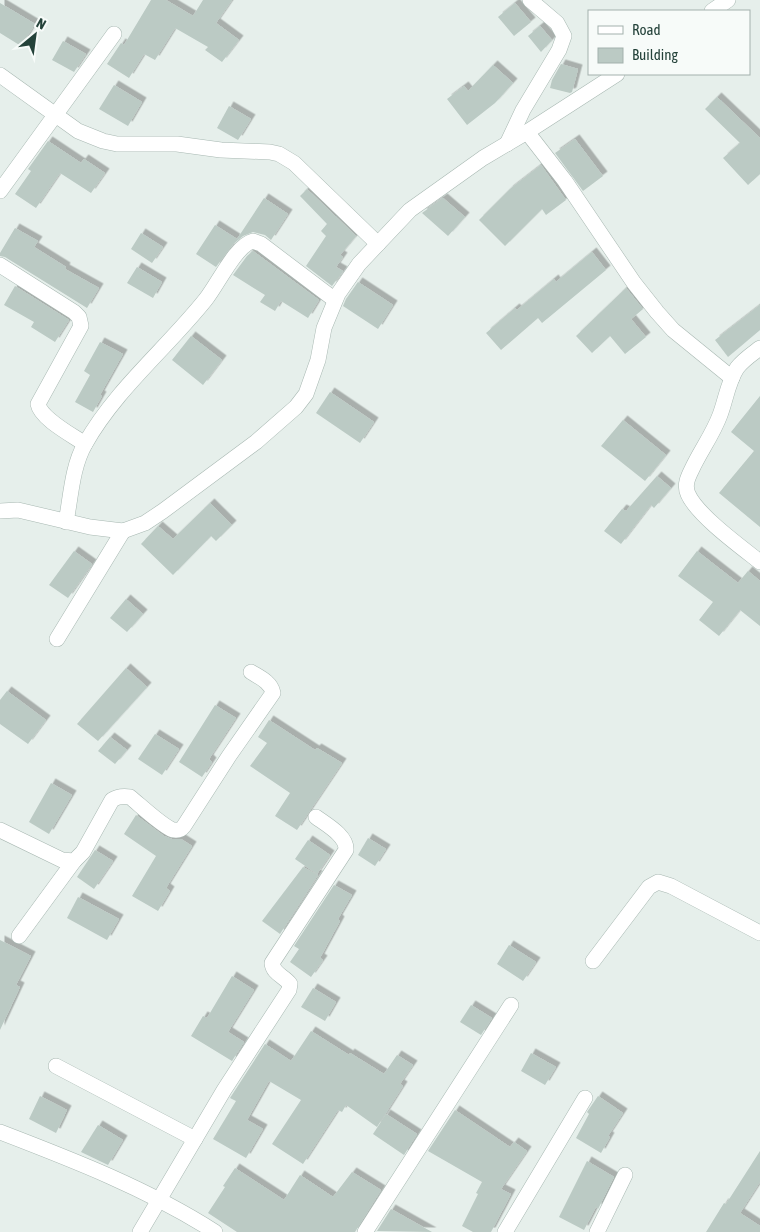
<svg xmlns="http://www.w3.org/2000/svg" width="760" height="1232" viewBox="0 0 760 1232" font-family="'Asap Condensed',sans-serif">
	<defs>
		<filter id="shadow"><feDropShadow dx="4.5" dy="-4.5" stdDeviation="0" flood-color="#0004"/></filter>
	</defs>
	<rect width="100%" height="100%" fill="#e6efeb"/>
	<!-- building -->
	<g fill="#bbcac4" filter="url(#shadow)">
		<polygon points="151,0 166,0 193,16 203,0 232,0 216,23 239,40 222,62 205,50 208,47 175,28 155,60 144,54 129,78 107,64 121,43 124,45"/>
		<polygon points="0,3 35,24 21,46 0,33"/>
		<polygon points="515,3 531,22 514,36 498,17"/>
		<polygon points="540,26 552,40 541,52 528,36"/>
		<polygon points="63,41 86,54 74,72 52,60"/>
		<polygon points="561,64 578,69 572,92 570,93 550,88 552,80"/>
		<polygon points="493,65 513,83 495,103 467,125 447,99 464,86 468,91"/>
		<polygon points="114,85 142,102 128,126 99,109"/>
		<polygon points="717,97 760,138 760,174 748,185 723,158 740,143 705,109"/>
		<polygon points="229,106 251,119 238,140 217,128"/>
		<polygon points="575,139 603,176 583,191 555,153"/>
		<polygon points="48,141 81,163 84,159 105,173 91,193 60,173 36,208 15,194 31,171 28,169"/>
		<polygon points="541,165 566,200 546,215 542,209 505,246 479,220 510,189"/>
		<polygon points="307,189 356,236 340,255 343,257 336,267 343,271 332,286 306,266 326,236 321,231 327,224 300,196"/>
		<polygon points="264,198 288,214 271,240 265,235 253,232 243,236 233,244 216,267 196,254 215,225 237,239"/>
		<polygon points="443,198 465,217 448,236 422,213"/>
		<polygon points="15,228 38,241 34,247 66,267 65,269 99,288 87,308 5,257 0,256 0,253"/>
		<polygon points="141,233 163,247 152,263 131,249"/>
		<polygon points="253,251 319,300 308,318 281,301 275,311 260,302 265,295 233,275 247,256"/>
		<polygon points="592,252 606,270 542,323 538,318 501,350 486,333 515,308 517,310 554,279 556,282"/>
		<polygon points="137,267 162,282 153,298 127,283"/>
		<polygon points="358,282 393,305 378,329 343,306 346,299"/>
		<polygon points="15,286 69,320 55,342 31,327 34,322 4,305"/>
		<polygon points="626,288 643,309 631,319 646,337 625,354 610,336 592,353 576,336"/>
		<polygon points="760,305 760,330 728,357 715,340"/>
		<polygon points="191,336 222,360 203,385 172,360"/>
		<polygon points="100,342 123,354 100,395 102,396 93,412 75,402 90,375 84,371"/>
		<polygon points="330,392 374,422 360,443 316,413"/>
		<polygon points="760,396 760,527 719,493 754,451 731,432"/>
		<polygon points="623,420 666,455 645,481 601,446"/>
		<polygon points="657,476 671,488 654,508 651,505 621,544 604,531 622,509 626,511"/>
		<polygon points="210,503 232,525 216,541 211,536 173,575 141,544 158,526 173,539"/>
		<polygon points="74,551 92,564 68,598 49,585"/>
		<polygon points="697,551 738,583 748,571 760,581 760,626 740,610 719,636 699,620 713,602 678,576"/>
		<polygon points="126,599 143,614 127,632 110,618"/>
		<polygon points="126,668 147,687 98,741 77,724"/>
		<polygon points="7,691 46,720 28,744 0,724 0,700"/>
		<polygon points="215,705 236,718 209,759 212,762 202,777 179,762"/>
		<polygon points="269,720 315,750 317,748 342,763 297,830 275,816 290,793 250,766 267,743 258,737"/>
		<polygon points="155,734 179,749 162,775 138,759"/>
		<polygon points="110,737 127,750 115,764 98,751"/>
		<polygon points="51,783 72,795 49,834 29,822"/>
		<polygon points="136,815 164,836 172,839 181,839 192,846 166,888 170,891 158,911 132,896 156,856 124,834"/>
		<polygon points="368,838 386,849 375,866 358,855"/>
		<polygon points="308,840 330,855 317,874 295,859"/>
		<polygon points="95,850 113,861 94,889 77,877"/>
		<polygon points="303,867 318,875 280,934 262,921"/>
		<polygon points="334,885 352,895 338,919 340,921 320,958 323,960 311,977 290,962 299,949 294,946"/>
		<polygon points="78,897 119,919 107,940 67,918"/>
		<polygon points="0,940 31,956 16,985 20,987 0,1030"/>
		<polygon points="509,945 536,962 523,981 497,964"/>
		<polygon points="232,976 254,990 228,1032 244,1042 232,1061 191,1036 203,1016 207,1018"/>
		<polygon points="313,988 336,1002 325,1021 301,1007"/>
		<polygon points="471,1005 492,1018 481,1035 460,1022"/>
		<polygon points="311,1031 349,1055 350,1053 384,1074 397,1055 413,1065 400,1084 403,1086 377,1127 346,1105 342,1112 338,1110 303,1164 272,1144 301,1100 269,1081 247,1120 263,1129 246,1158 213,1139 236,1101 230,1098 265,1044 291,1061"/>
		<polygon points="531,1053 556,1067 545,1085 521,1071"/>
		<polygon points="40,1096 67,1110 56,1133 29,1119"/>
		<polygon points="598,1096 623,1113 608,1136 610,1137 601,1153 576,1138 589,1114 587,1112"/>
		<polygon points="455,1110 510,1147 514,1142 527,1151 501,1189 511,1194 491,1232 473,1232 462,1226 478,1194 476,1193 482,1182 428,1151"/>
		<polygon points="386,1114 417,1134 404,1155 373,1134"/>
		<polygon points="98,1125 123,1140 108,1165 81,1152"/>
		<polygon points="760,1151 760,1182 740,1213 760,1226 760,1232 706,1232 724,1203 726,1204"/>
		<polygon points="587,1161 614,1177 598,1209 596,1207 584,1230 559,1217"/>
		<polygon points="235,1168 284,1200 300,1175 333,1197 352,1172 381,1190 355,1232 237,1232 208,1213 225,1187 223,1186"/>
		<polygon points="391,1209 432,1232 377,1231"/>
	</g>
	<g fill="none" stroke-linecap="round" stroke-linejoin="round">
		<!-- minor casing -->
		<g stroke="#a8b8b2" stroke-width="16">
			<g id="minor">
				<polyline points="712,11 728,0"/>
				<polyline points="0,75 78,131 103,141 117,144 177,144 221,150 270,152 279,154 294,163 378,244"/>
				<polyline points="527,132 565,181 634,283 657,312 673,330 732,378"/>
				<polyline points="507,144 523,110 559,50 564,36 557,23 530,0"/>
				<polyline points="0,191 114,34"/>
				<path d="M0 265 74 312 79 317 81 326 38 404C41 419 72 435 85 444"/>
				<path d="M760 348C752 354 743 360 737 368 728 382 726 399 720 415 713 434 701 450 692 469 688 477 684 485 688 494 697 515 741 547 760 562"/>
				<polyline points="0,511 18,510 90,527 123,531 145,523 163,511 256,442 296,407 306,394 318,360 324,328 338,294 359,264 410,210 483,158 527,132 617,74"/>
				<path d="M66 522C71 496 72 467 85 444 116 389 167 348 206 299 218 284 236 245 253 241L261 244 335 300"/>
				<polyline points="57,639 123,531"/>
				<path d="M0 830 62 860 74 861 83 852 112 800C118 796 123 796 130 797 140 805 162 826 173 830 178 831 181 830 184 826L229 756 273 693C271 682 259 677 251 672"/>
				<polyline points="19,936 74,861"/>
				<polyline points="593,961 649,887 658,882 671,886 760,933"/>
				<polyline points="56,1066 195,1139"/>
				<path d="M0 1132C73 1160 148 1189 215 1232"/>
				<path d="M140 1232 224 1090 289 990 290 984C284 976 273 974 272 963L346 850C347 836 327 825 316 817"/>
				<polyline points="365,1232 511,1005"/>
				<polyline points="505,1232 585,1098"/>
				<polyline points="597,1232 625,1175"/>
			</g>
		</g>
		<!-- minor -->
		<use href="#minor" stroke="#fff" stroke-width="15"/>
	</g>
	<!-- legend -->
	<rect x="588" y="10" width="162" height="65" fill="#f7fbf9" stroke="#a3b1ad"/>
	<rect x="598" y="26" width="25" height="8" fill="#ffffff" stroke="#a3b1ad"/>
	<text x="632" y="35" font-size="15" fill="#24423a">Road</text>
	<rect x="598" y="48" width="25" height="15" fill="#bbcac4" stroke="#a3b1ad"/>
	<text x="632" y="60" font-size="15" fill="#24423a">Building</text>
	<!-- north arrow -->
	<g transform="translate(35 35) rotate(29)" stroke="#f7fbf9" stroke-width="4" paint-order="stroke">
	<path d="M0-4L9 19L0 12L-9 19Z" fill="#24423a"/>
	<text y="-8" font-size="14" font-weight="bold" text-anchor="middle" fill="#24423a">N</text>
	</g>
</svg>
